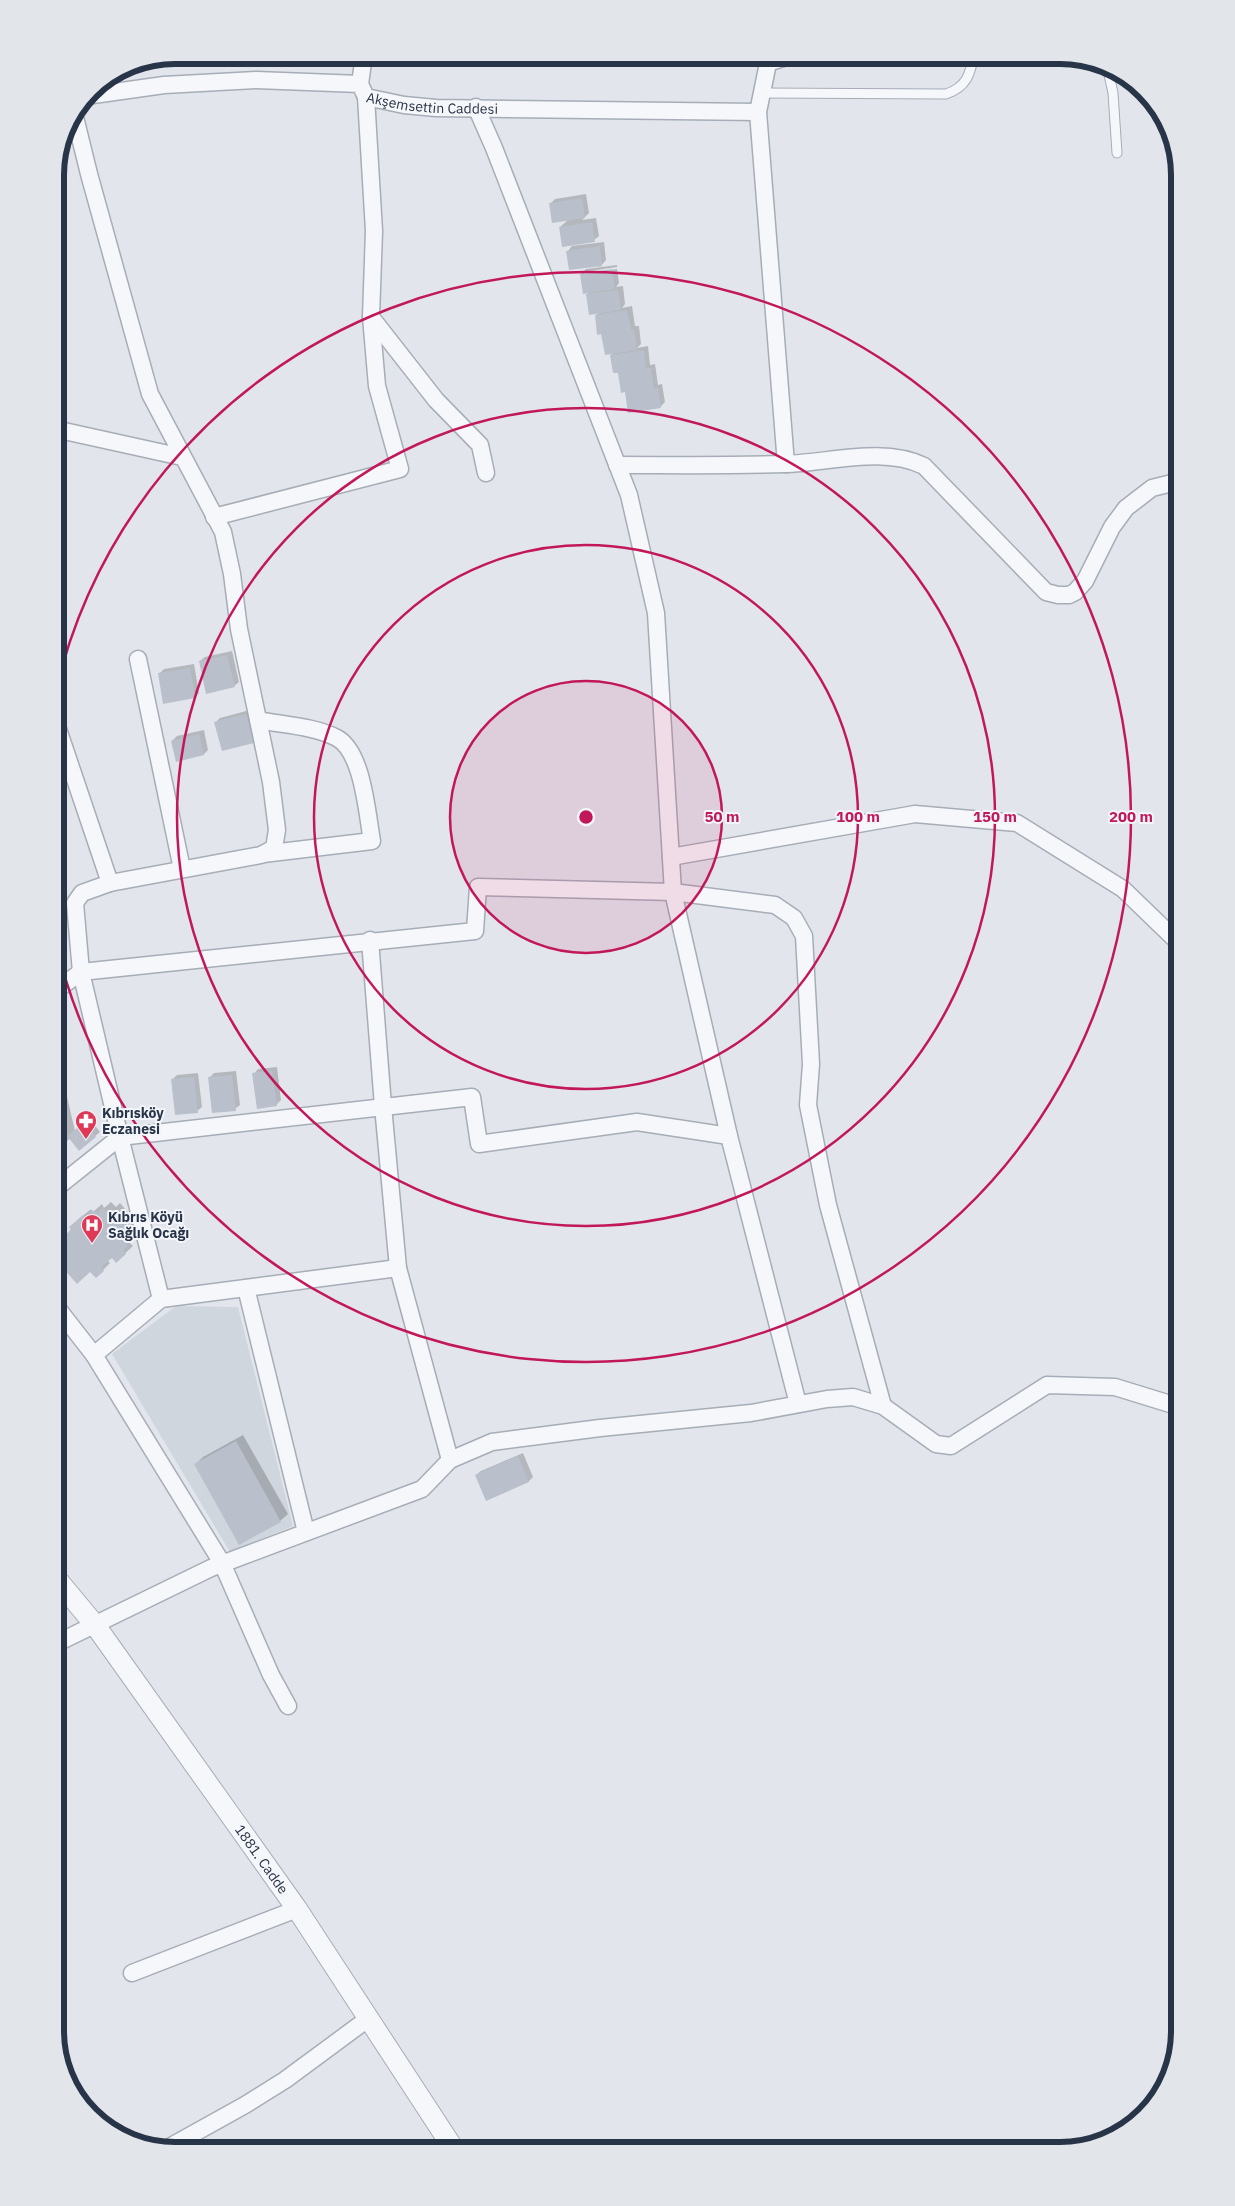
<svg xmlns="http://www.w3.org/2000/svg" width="1235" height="2206" viewBox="0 0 1235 2206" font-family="'IBM Plex Sans',sans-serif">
	<rect width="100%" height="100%" fill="#e2e6ec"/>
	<!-- built -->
	<polygon fill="#d0d6de" points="176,1306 238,1307 293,1526 230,1552 112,1354"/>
	<!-- shadow -->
	<g fill="#0003">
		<polygon points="586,194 589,213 582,220 596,218 599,236 594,240 560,227 568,220 550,204 555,199"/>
		<polygon points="604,242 606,260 600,267 568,251 572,246"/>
		<polygon points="617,265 617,267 584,272 584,274 617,269 619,283 616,287 623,286 625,304 622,308 632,306 635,326 639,326 641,344 637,348 648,346 650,365 655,364 658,385 662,384 665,402 660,407 626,391 611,355 615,352 602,333 596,315 600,312 587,295 591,291 581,274 586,269"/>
		<polygon points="232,651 239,682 234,686 200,661 205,657"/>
		<polygon points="194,664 199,693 195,697 159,674 164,669"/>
		<polygon points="250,710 258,737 253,742 216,722 220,718"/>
		<polygon points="204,730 208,750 204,754 172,741 177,736"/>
		<polygon points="277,1067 281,1100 276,1105 254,1074 258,1069"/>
		<polygon points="236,1071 240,1105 235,1109 209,1078 214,1073"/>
		<polygon points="198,1073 202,1107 197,1111 172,1080 177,1075"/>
		<polygon points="64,1084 75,1131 90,1119 100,1132 79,1149 70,1138 65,1143 55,1145 55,1086"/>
		<polygon points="111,1202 116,1207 120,1203 140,1226 132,1235 134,1238 130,1243 133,1246 117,1261 112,1256 107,1260 110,1263 103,1270 90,1270 77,1282 55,1258 61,1253 63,1240 78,1220 91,1209 93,1212 102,1204 104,1208"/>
		<polygon points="243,1435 288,1514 280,1521 196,1464 203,1457"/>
		<polygon points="523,1453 533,1477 529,1481 476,1475 481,1471"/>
	</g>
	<!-- building -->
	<g fill="#b9c0cb">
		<polygon points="582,198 585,218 552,223 549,203"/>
		<polygon points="592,222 595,242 562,247 559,227"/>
		<polygon points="600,246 602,266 569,270 566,251"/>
		<polygon points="612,269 615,289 583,294 580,274"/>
		<polygon points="618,290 621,310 589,315 586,294"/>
		<polygon points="627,310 631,330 634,330 637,350 605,355 601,334 597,335 595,315"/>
		<polygon points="644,350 646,368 651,368 654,389 658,388 661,408 628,413 625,392 621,393 618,373 613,373 610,355"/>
		<polygon points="227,655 235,687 206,694 199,661"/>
		<polygon points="190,668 195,698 163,704 158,673"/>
		<polygon points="246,714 254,743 222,751 214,722"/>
		<polygon points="199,734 204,755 176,762 171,741"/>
		<polygon points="272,1071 277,1106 257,1109 252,1073"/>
		<polygon points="232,1075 236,1111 212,1113 208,1077"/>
		<polygon points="194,1077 198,1113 175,1115 171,1079"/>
		<polygon points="55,1099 66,1144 55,1147"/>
		<polygon points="84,1123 96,1137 79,1151 67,1136"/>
		<polygon points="103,1208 108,1214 112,1210 134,1234 125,1242 128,1246 123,1250 126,1254 116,1263 112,1258 101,1267 104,1271 96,1278 90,1272 77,1284 55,1259 59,1253 55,1247 62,1241 59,1240 71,1230 69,1227 83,1215 85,1218 94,1210 96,1214"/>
		<polygon points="236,1441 281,1522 239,1545 194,1464"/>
		<polygon points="518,1456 529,1482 486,1501 475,1475"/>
	</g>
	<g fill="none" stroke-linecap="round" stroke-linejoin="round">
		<!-- service casing -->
		<g stroke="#a6adb7" stroke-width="11">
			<g id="service">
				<polyline points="1108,70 1113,93 1117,153"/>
				<path d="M762 93 946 94C967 87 970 74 974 55"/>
			</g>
		</g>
		<!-- minor casing -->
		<g stroke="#a6adb7" stroke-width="19">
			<g id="minor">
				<polyline points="766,55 768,63 758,112 786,464"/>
				<polyline points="768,63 793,55"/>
				<polyline points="360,84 364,55"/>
				<path id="s1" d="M86 96 164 85 256 80 360 84 366 97 404 105 436 108 758 112"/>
				<polyline points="476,107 494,148 629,495 656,613 673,892 729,1136 798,1404"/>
				<polyline points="74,113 89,174 150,394 223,532 232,574 239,629 271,782 277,830 274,848 261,855 110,883 82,893 75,903 81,972 120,1137 161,1299"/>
				<polyline points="371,317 436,400 480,445 486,473"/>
				<polyline points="55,429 182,457"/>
				<path d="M617 465C673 465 729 466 785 464 829 463 883 446 924 466L1046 592 1058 595H1069L1075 592 1085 581 1112 527 1126 508 1152 488 1180 481"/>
				<polyline points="214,517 400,469 377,386 371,317 374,231 366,97"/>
				<polyline points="138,659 182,869"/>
				<polyline points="55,720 110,883"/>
				<path d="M258 720C283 725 314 726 337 738 363 752 367 814 372 841L263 854"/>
				<polyline points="671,857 915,814 1017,823 1123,889 1180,944"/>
				<polyline points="370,940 383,1106 398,1268 450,1460"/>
				<polyline points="55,991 81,972 475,931 478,887 673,892 775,905 794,918 804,936 811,1064 808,1105 828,1205 883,1406"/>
				<polyline points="55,1189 120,1137 472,1097 479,1144 637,1122 729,1136"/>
				<polyline points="246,1288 306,1532"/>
				<polyline points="55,1305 94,1355 222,1563 271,1675 288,1706"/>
				<polyline points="94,1355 161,1299 398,1268"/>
				<polyline points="55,1644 211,1568 422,1489 450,1460 492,1442 600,1428 751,1413 827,1399 853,1397 883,1406 936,1444 951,1446 1047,1385 1115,1387 1180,1407"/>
				<polyline points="132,1973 297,1909"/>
				<polyline points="164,2150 245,2105 285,2080 369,2018"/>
			</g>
		</g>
		<!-- tertiary casing -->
		<g stroke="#a6adb7" stroke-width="22">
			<g id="tertiary">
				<path id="s2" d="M55 1577 95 1625 297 1909 455 2151"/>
			</g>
		</g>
		<!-- service -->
		<use href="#service" stroke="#f6f7fa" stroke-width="9"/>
		<!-- minor -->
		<use href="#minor" stroke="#f6f7fa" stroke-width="16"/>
		<!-- tertiary -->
		<use href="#tertiary" stroke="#f6f7fa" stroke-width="20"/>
	</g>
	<!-- distance rings -->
	<circle cx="586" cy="817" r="136" fill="#c2185b" fill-opacity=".12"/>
	<g fill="none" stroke="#c2185b" stroke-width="2.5">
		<circle cx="586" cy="817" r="136"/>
		<circle cx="586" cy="817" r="272"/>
		<circle cx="586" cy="817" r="409"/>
		<path d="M56 690A545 545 0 1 1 56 944"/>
	</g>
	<!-- icons -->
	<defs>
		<g id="pharmacy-pin" transform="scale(1.125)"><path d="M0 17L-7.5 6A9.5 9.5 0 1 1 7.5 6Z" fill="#de3a58" stroke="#f2f5f9"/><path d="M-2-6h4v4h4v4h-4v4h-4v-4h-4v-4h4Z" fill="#fff"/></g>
		<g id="hospital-pin" transform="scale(1.125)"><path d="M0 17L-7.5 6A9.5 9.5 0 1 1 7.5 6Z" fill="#de3a58" stroke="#f2f5f9"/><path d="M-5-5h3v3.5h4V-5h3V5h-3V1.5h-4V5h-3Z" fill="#fff"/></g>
	</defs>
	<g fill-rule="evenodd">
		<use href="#pharmacy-pin" x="86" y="1121"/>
		<use href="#hospital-pin" x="92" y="1225"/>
	</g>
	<g text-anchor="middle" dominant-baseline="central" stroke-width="4" stroke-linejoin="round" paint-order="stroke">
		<!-- street labels -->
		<g font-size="14" fill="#283447" stroke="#f2f5f9">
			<text stroke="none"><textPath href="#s1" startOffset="356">Akşemsettin Caddesi</textPath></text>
			<text stroke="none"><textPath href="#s2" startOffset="350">1881. Cadde</textPath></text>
		</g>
		<!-- poi labels -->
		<g font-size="14" font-weight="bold" fill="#283447" stroke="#f2f5f9" text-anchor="start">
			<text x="102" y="1113">Kıbrısköy<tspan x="102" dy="16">Eczanesi</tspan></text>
			<text x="108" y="1217">Kıbrıs Köyü<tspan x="108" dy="16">Sağlık Ocağı</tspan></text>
		</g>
	</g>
	<!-- crop -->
	<path d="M0 0H1235V2206H0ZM175 64H1060A111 111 0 0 1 1171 175V2031A111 111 0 0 1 1060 2142H175A111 111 0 0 1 64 2031V175A111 111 0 0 1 175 64Z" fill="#e2e6eb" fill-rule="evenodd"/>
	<path fill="none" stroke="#283447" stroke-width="6" d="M175 64H1060A111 111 0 0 1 1171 175V2031A111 111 0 0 1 1060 2142H175A111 111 0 0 1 64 2031V175A111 111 0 0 1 175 64Z"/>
	<circle cx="586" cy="817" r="8" fill="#c2185b" stroke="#f2f5f9" stroke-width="2.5"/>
	<g font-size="15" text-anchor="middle" font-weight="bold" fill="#c2185b" stroke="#f2f5f9" stroke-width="4" stroke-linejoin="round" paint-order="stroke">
		<text x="722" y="822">50 m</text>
		<text x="858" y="822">100 m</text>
		<text x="995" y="822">150 m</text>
		<text x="1131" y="822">200 m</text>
	</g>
</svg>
